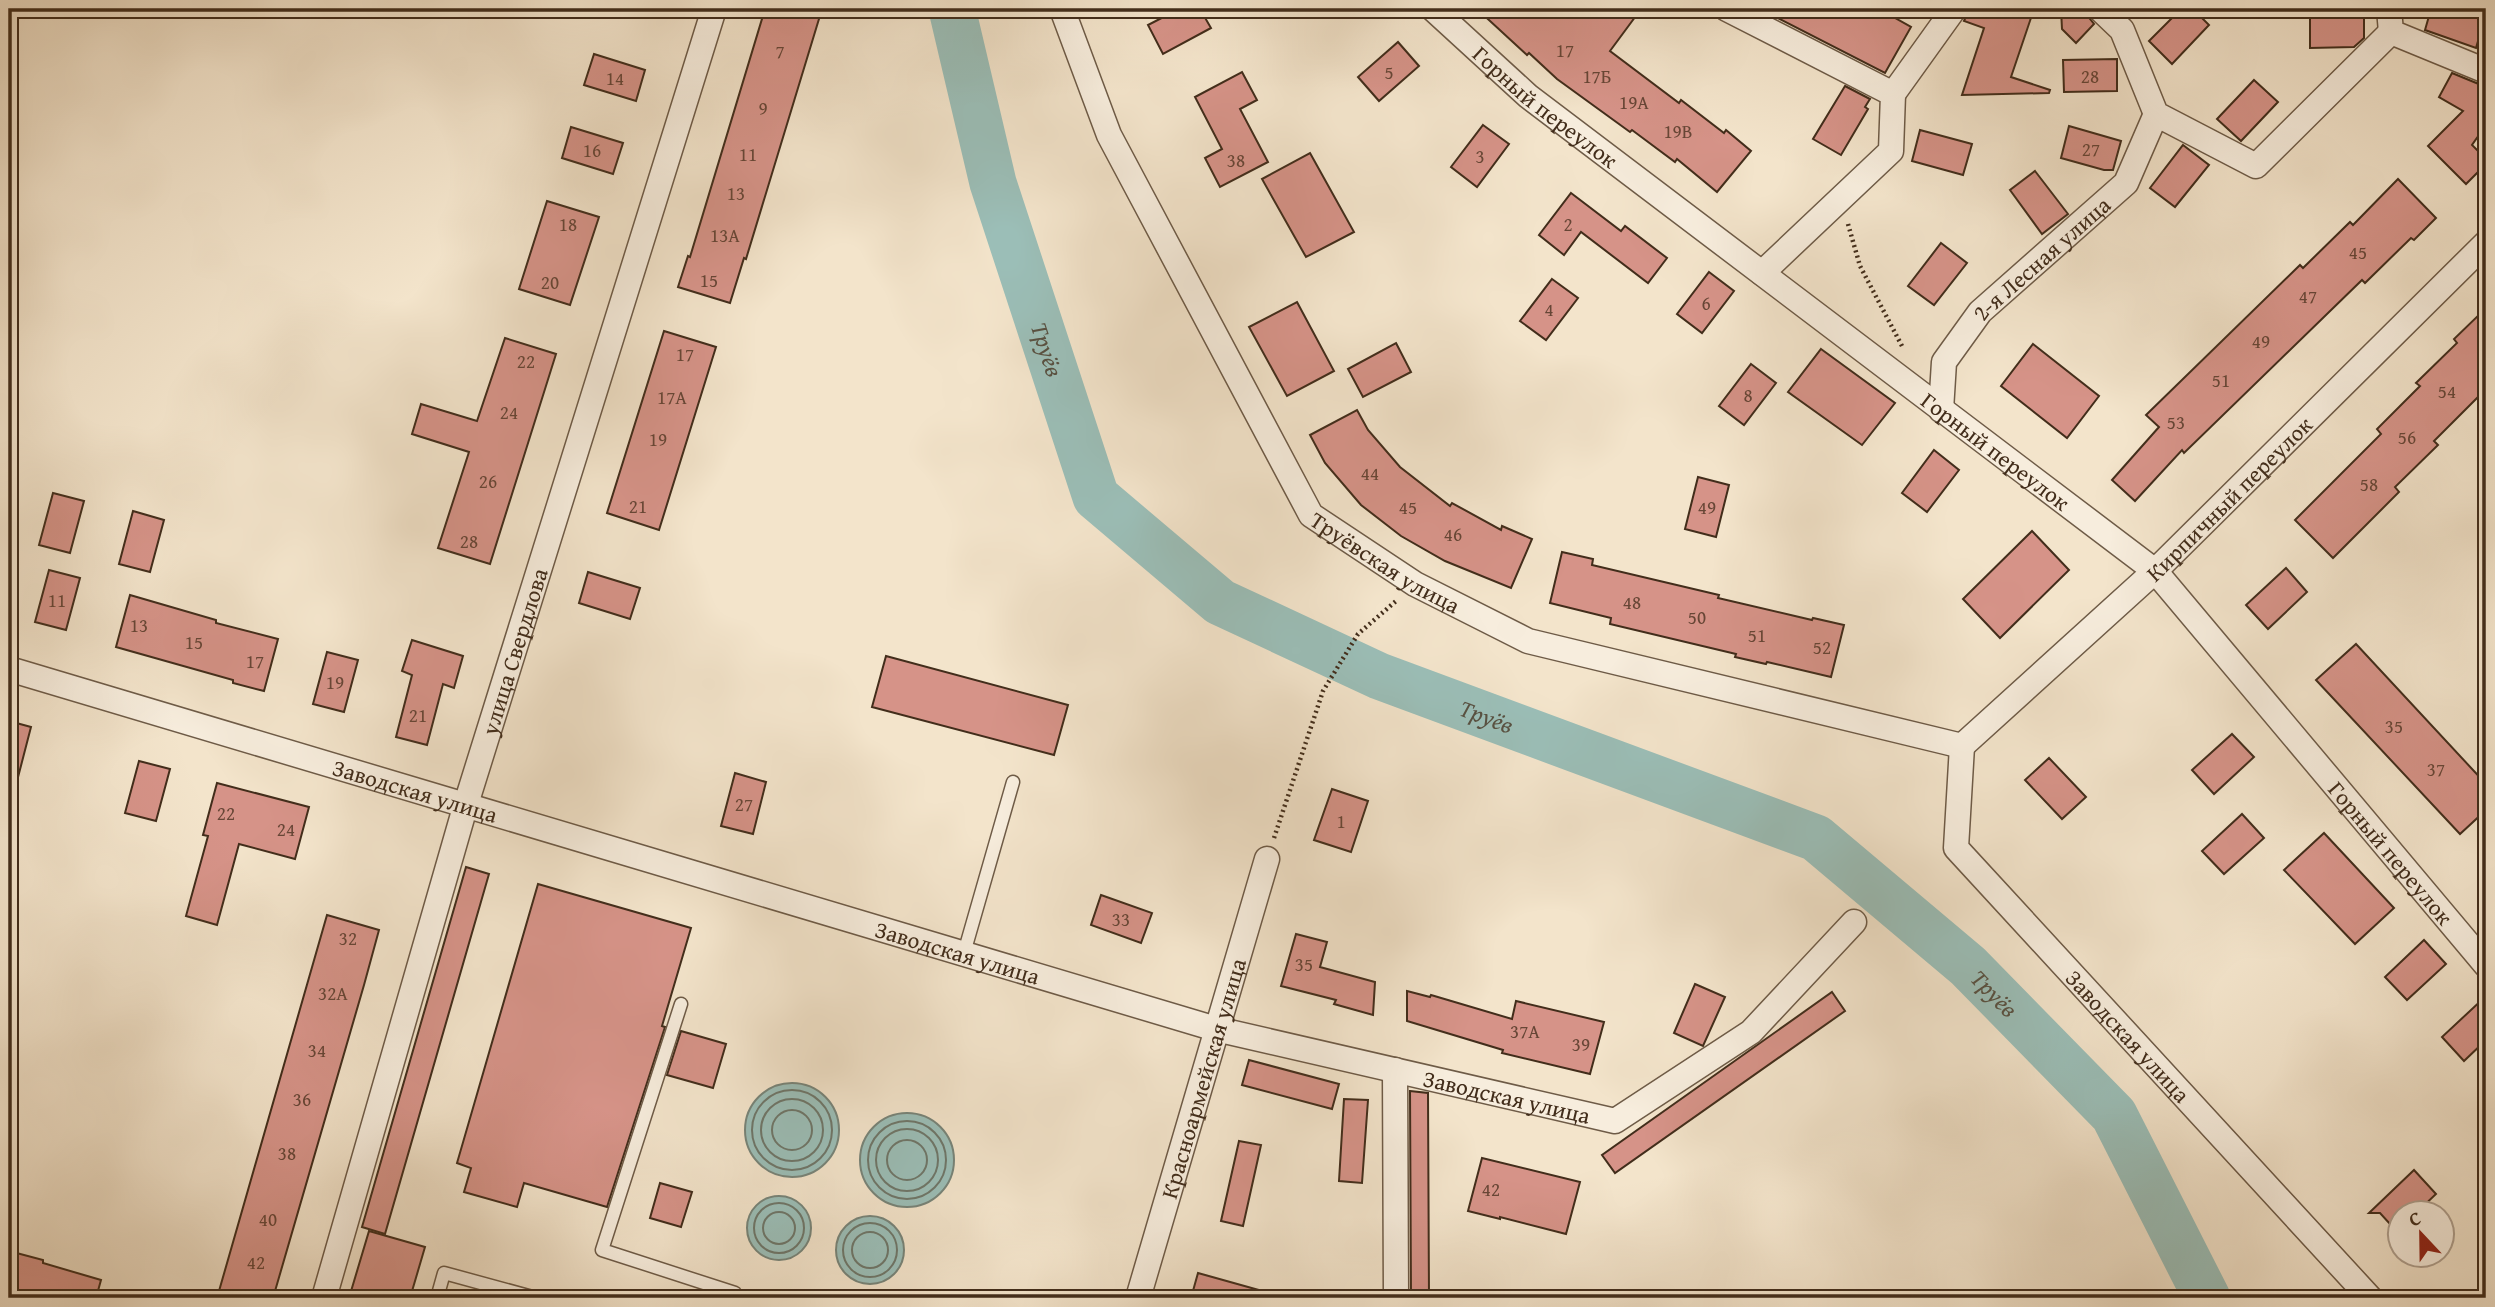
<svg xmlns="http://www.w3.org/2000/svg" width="2495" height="1307" viewBox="0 0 2495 1307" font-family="'Gentium Book Plus',serif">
	<rect width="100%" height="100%" fill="#f3e4cb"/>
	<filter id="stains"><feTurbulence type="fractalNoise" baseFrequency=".00286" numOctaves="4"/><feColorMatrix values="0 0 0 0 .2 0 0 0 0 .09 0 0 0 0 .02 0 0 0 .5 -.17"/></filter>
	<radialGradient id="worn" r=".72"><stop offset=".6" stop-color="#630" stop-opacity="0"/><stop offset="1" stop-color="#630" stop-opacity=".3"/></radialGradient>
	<!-- water -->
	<g fill="#9bbeb7" stroke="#778479" stroke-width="2">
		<circle cx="792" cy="1130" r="47"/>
		<circle cx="907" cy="1160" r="47"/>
		<circle cx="779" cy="1228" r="32"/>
		<circle cx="870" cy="1250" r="34"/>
	</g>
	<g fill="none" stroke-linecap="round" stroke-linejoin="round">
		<!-- shore -->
		<g stroke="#6e7669" stroke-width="2">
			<circle cx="792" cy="1130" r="40"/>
			<circle cx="792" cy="1130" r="31"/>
			<circle cx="792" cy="1130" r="20"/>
			<circle cx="907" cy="1160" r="39"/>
			<circle cx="907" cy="1160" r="31"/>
			<circle cx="907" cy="1160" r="20"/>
			<circle cx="779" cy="1228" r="25"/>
			<circle cx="779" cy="1228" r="16"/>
			<circle cx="870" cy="1250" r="27"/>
			<circle cx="870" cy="1250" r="18"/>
		</g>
		<!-- river -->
		<path stroke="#9bbeb7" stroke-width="47" id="s1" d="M952 9 993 183 1096 497 1220 602 1379 676 1816 838 1968 966 2114 1115 2207 1298"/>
	</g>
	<!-- building -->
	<g fill="#d69388" stroke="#422d1b" stroke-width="2">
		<polygon points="765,9 822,9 746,259 744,258 730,303 678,287 688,256 690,257"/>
		<polygon points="1179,9 1200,9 1211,28 1163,54 1148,25"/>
		<polygon points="1477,9 1641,9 1610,51 1679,103 1681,100 1724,133 1726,130 1751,151 1717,192 1677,159 1675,162 1632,130 1630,132 1557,79 1529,53 1527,55"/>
		<polygon points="1760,9 1879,9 1911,27 1885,73"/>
		<polygon points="1969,9 2034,9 2011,77 2050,90 2049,93 1962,95 1984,28 1964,21"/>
		<polygon points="2061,9 2086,9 2086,14 2094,24 2076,43 2062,29"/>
		<polygon points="2181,9 2193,9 2209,25 2172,64 2149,41"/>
		<polygon points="2431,9 2459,9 2485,17 2476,48 2425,30"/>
		<polygon points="2364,15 2364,38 2354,47 2310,48 2310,16"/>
		<polygon points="1398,42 1419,66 1379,101 1358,77"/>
		<polygon points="594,54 645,70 636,101 584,85"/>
		<polygon points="2117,59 2117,91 2064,92 2063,60"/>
		<polygon points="1242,72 1257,100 1240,109 1268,162 1220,187 1205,158 1222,149 1195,97"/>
		<polygon points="2452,73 2486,87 2486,125 2472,145 2486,159 2486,164 2466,184 2428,146 2463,111 2439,97"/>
		<polygon points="2254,80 2278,102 2241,141 2217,119"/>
		<polygon points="1845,86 1870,99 1865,107 1868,109 1841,155 1813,139"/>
		<polygon points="1483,125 1509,144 1477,187 1451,167"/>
		<polygon points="2069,126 2121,141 2113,170 2104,170 2061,158"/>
		<polygon points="571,127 623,143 613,174 562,158"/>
		<polygon points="1920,130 1972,144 1963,175 1912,161"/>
		<polygon points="2183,145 2209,165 2175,207 2150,188"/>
		<polygon points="1310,153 1354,232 1306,257 1262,179"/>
		<polygon points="2035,171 2068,214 2042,234 2010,190"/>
		<polygon points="2398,179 2436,218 2414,240 2411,238 2365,283 2362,280 2184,453 2182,450 2135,501 2112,480 2159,427 2146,415 2300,265 2303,268 2350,222 2353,225"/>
		<polygon points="1571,193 1621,231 1625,226 1667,258 1648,283 1581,232 1564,255 1539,235"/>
		<polygon points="547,201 599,217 570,305 519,289"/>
		<polygon points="1941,243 1967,263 1934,305 1908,286"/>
		<polygon points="1709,272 1734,291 1702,333 1677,314"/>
		<polygon points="1552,279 1578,298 1546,340 1520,321"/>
		<polygon points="1297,302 1334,371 1287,396 1249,327"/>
		<polygon points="2486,308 2486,389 2434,441 2438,445 2395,487 2399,492 2333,558 2295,520 2381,434 2377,429 2420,386 2416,383 2457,343 2454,339"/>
		<polygon points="664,331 716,347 659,530 607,513"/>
		<polygon points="505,338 556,354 490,564 438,548 469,452 412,434 421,404 477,421"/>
		<polygon points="1396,343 1411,372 1363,397 1348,369"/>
		<polygon points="2033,344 2099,396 2067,438 2001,386"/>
		<polygon points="1821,349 1895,403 1862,445 1788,392"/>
		<polygon points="1751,364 1776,383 1744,425 1719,406"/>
		<polygon points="1357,410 1368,430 1400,467 1450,506 1452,503 1501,530 1502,526 1532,539 1511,588 1445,561 1401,536 1361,505 1325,463 1310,435"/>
		<polygon points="1934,450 1959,470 1927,512 1902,493"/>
		<polygon points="1698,477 1729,485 1716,537 1685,529"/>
		<polygon points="53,493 84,501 70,553 39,545"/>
		<polygon points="133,511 164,520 150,572 119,564"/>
		<polygon points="2032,531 2069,570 2000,638 1963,599"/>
		<polygon points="1562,552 1593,559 1592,565 1719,595 1718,598 1812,620 1813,618 1844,625 1831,677 1767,662 1766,664 1735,657 1736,654 1610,624 1611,618 1550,603"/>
		<polygon points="2286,568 2307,592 2268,629 2246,605"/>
		<polygon points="49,570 80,578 66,630 35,622"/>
		<polygon points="588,572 640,588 630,619 579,603"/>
		<polygon points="130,595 216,620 216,623 278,639 264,691 233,683 233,680 116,647"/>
		<polygon points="412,640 463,656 454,688 443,684 427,745 396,737 412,675 402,671"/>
		<polygon points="2356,644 2486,784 2486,810 2460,834 2316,680"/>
		<polygon points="327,652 358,660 344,712 313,704"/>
		<polygon points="886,656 1068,705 1054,755 872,707"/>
		<polygon points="9,721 31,727 16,785 9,784"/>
		<polygon points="2232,734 2254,757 2214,794 2192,770"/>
		<polygon points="2049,758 2086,797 2062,819 2025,780"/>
		<polygon points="139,761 170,769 156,821 125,813"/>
		<polygon points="735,773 766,782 753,834 721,826"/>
		<polygon points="217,783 309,807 295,859 239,844 217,925 186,916 208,836 203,835"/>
		<polygon points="1332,789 1368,801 1351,852 1314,840"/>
		<polygon points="2242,814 2264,838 2224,874 2202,851"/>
		<polygon points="2324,833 2394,908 2355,944 2284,870"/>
		<polygon points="466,867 489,874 385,1234 362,1227"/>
		<polygon points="538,884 691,928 662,1026 665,1027 607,1207 524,1183 517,1207 464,1192 471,1168 457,1163"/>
		<polygon points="1101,895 1152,913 1141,943 1091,925"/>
		<polygon points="327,915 379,930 364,985 273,1298 217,1298"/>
		<polygon points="1296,934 1327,942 1320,967 1375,982 1373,1015 1334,1004 1336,1000 1281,986"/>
		<polygon points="2424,940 2446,964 2407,1000 2385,977"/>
		<polygon points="1695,984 1725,997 1703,1046 1674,1033"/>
		<polygon points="1407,991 1430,997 1431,995 1512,1019 1516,1001 1604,1022 1590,1074 1502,1053 1503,1050 1407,1021"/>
		<polygon points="1832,992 1845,1011 1615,1173 1602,1155"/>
		<polygon points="2486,996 2486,1040 2464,1061 2442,1037"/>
		<polygon points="681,1031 726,1044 713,1088 667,1075"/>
		<polygon points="1249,1060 1339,1084 1332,1109 1242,1085"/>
		<polygon points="1410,1091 1428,1093 1429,1298 1411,1298"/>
		<polygon points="1344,1099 1368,1100 1362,1183 1339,1181"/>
		<polygon points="1239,1141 1261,1145 1243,1226 1221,1221"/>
		<polygon points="1482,1158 1580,1182 1566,1234 1500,1217 1500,1219 1468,1211"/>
		<polygon points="2414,1170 2436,1194 2416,1213 2400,1213 2400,1235 2380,1213 2369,1213"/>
		<polygon points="660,1183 692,1192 681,1227 650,1218"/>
		<polygon points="369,1231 425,1247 410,1298 349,1298"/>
		<polygon points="9,1251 43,1260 43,1263 101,1280 96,1298 9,1298"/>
		<polygon points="1198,1273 1266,1292 1265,1298 1191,1298"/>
	</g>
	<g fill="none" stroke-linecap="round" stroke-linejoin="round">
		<!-- service casing -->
		<g stroke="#6e5b47" stroke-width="15">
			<g id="service">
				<polyline points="964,953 1013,782"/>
				<polyline points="681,1004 602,1250 735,1293 737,1298"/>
				<polyline points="437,1298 444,1273 536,1298"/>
			</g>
		</g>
		<!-- minor casing -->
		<g stroke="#6e5b47" stroke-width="27">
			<g id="minor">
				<path id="s2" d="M1062 9 1109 135 1311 515 1415 584 1528 641 1962 746"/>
				<path id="s3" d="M1433 9 1528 96 2155 571 2486 965"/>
				<polyline points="1727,9 1893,94 1891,151 1762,273"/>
				<polyline points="2100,9 2122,30 2156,114 2256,166 2391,32"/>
				<polyline points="2389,9 2391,32 2486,71"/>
				<polyline points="1893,94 1954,9"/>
				<path id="s4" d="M1941 410 1944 362 1980 312 2126 183 2156 114"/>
				<path id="s5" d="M9 669 1216 1029 1615 1121 1751 1032 1854 922"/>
				<path id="s6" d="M1962 746 2155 571 2486 243"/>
				<path id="s7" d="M1962 746 1956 848 2370 1298"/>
				<polyline points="1395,1070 1396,1298"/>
				<path id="s8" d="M324 1298 466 804 714 9"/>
				<path id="s9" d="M1138 1298 1267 859"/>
			</g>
		</g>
		<!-- path -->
		<g stroke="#422d1b" stroke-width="4.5" stroke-dasharray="2 3.5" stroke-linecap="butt">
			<polyline points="1848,224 1860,266 1902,346"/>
			<polyline points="1274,838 1323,691 1358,634 1396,601"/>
		</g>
		<!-- service -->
		<use href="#service" stroke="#f7eddd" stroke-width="12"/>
		<!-- minor -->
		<use href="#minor" stroke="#f7eddd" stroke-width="24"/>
	</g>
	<g text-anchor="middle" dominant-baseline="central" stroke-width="5" stroke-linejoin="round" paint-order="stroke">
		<!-- number labels -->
		<g font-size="19" fill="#674636">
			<text x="1565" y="50">17</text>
			<text x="780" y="51">7</text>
			<text x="1389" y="72">5</text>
			<text x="1597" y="76">17Б</text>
			<text x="2090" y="76">28</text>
			<text x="615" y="78">14</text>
			<text x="1634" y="102">19А</text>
			<text x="763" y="108">9</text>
			<text x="1678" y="131">19В</text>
			<text x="2091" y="149">27</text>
			<text x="592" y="150">16</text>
			<text x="748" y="154">11</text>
			<text x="1480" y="156">3</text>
			<text x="1236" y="160">38</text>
			<text x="736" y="193">13</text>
			<text x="568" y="224">18</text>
			<text x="1568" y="224">2</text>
			<text x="725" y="235">13А</text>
			<text x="2358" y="252">45</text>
			<text x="709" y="280">15</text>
			<text x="550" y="282">20</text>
			<text x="2308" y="296">47</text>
			<text x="1706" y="303">6</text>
			<text x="1549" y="309">4</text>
			<text x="2261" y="341">49</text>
			<text x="685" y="354">17</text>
			<text x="526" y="361">22</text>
			<text x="2221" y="380">51</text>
			<text x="2447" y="391">54</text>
			<text x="1748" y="395">8</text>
			<text x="672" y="397">17А</text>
			<text x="509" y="412">24</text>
			<text x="2176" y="422">53</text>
			<text x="2407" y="437">56</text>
			<text x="658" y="439">19</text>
			<text x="1370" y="473">44</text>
			<text x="488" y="481">26</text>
			<text x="2369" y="484">58</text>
			<text x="638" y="506">21</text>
			<text x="1408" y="507">45</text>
			<text x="1707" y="507">49</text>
			<text x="1453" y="534">46</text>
			<text x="469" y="541">28</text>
			<text x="57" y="600">11</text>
			<text x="1632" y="602">48</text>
			<text x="1697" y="617">50</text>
			<text x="139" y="625">13</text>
			<text x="1757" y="635">51</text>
			<text x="194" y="642">15</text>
			<text x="1822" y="647">52</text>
			<text x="255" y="661">17</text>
			<text x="335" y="682">19</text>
			<text x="418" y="715">21</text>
			<text x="2394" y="726">35</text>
			<text x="2436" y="769">37</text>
			<text x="744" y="804">27</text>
			<text x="226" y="813">22</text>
			<text x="1341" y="821">1</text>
			<text x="286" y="829">24</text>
			<text x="1121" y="919">33</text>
			<text x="348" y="938">32</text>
			<text x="1304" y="964">35</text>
			<text x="333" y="993">32А</text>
			<text x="1525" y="1031">37А</text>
			<text x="1581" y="1044">39</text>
			<text x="317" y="1050">34</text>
			<text x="302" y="1099">36</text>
			<text x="287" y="1153">38</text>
			<text x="1491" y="1189">42</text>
			<text x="268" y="1219">40</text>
			<text x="256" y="1262">42</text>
		</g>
		<!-- street labels -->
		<g font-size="23" fill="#422d1b" stroke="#f7eddd">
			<text stroke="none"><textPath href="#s3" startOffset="149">Горный переулок</textPath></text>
			<text stroke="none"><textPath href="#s4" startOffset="191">2-я Лесная улица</textPath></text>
			<text stroke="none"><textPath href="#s3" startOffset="716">Горный переулок</textPath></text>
			<text stroke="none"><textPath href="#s6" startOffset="364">Кирпичный переулок</textPath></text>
			<text stroke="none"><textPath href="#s2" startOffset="653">Труёвская улица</textPath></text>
			<text stroke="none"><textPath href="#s8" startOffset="674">улица Свердлова</textPath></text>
			<text stroke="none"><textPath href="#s5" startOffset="424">Заводская улица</textPath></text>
			<text stroke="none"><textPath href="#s3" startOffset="1283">Горный переулок</textPath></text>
			<text stroke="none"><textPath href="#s5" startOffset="990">Заводская улица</textPath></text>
			<text stroke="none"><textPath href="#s7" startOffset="357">Заводская улица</textPath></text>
			<text stroke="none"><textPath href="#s9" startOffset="229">Красноармейская улица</textPath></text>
			<text stroke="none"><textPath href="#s5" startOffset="1558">Заводская улица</textPath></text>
		</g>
		<!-- water labels -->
		<g font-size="24" font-style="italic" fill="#585142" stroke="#f7eddd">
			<text stroke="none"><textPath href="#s1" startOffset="354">Труёв</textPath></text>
			<text stroke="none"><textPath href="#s1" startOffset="962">Труёв</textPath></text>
			<text stroke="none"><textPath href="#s1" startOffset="1550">Труёв</textPath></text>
		</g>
	</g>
	<!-- margin -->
	<rect width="2495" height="1307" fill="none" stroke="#f3e4cb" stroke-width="35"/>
	<rect x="10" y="10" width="2474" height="1286" fill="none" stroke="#422d1b" stroke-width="3.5"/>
	<rect x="18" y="18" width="2460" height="1272" fill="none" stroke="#422d1b" stroke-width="2"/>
	<!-- north arrow -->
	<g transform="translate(2421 1234) rotate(338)"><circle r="33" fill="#f7eddd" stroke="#afa08f" stroke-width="2"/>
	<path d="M0-5L12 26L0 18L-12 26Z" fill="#8f2418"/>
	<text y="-10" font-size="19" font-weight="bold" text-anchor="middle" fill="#422d1b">С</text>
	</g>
	<rect width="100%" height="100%" filter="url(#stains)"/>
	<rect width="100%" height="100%" fill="url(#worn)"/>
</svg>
